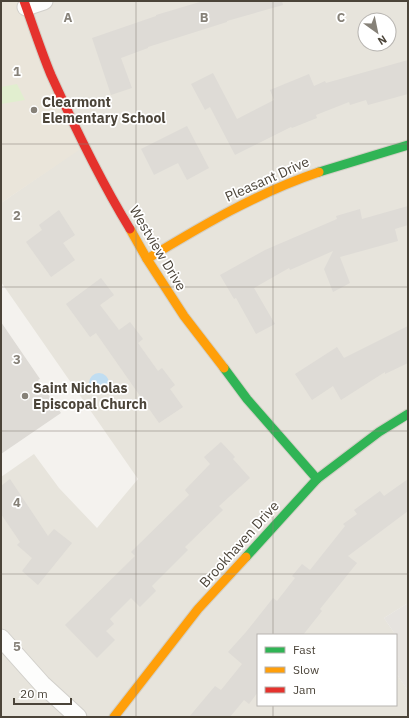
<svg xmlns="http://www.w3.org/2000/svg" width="409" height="718" viewBox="0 0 409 718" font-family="'IBM Plex Sans',sans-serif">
	<rect width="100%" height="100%" fill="#f4f2ee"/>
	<!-- residential -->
	<path fill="#e7e4dc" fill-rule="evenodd" d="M24 1H408V603L384 618 395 634 394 635H258V705H396V673L408 691V717H1V477L34 454 59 488 97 528 138 479 1 282V203L85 145ZM365 20H389V44H365Z"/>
	<!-- education -->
	<polygon fill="#eae5da" points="1,1 24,1 85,146 1,203"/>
	<!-- green -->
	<polygon fill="#e1eecf" points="17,84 25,100 1,104 1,87"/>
	<!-- parking -->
	<polygon fill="#e6e3df" points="408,603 408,691 396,673 396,635 394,635 395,634 384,618"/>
	<!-- water -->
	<circle fill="#c0ddf1" cx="99" cy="383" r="10"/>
	<!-- building -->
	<g fill="#dedbd6">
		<polygon points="203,1 282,1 283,5 227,21 227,22 148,47 148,48 121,58 132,88 111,95 92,38 156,16 156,15"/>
		<polygon points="408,60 408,94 368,105 366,100 350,105 349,102 316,115 317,118 292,128 291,127 235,155 210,107 205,110 191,84 213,73 237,119 274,100 270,90 309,74 314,86 325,81 326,83"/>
		<polygon points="187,126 209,168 187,180 178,163 154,175 141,149"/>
		<polygon points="408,206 408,225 395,229 398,241 340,257 350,283 333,292 324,269 333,251 290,270 289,268 254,288 275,324 256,334 236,298 234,299 220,275 265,250 337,219 336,216 360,209 362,219"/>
		<polygon points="59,210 75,235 63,243 75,260 51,277 26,242 42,230 39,225"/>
		<polygon points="101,278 114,295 100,305 119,330 130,322 143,339 138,343 158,371 162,368 175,385 170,389 183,407 159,423 96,333 90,337 66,304"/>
		<polygon points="1,322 40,379 38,380 61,413 1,454"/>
		<polygon points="408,326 408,363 385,374 385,372 341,400 333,386 312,400 295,374 337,347 344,358"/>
		<polygon points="221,442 235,457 233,459 250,478 219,506 223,510 185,547 188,550 152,586 156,591 140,607 131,598 110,619 114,624 106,631 115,640 97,658 65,625 135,556 131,552 189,495 185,490 210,464 204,457"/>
		<polygon points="10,479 48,536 54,529 72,543 38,585 22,571 32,558 17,545 20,542 1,514 1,486"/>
		<polygon points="408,479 408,511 348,556 357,563 320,609 322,611 303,635 258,635 258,692 249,704 244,700 230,717 189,717 215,686 221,690 242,664 228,652 246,632 273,598 277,601 295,578 292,576 302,564 310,570 345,526 343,524 357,514 354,510 380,491 384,496"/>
	</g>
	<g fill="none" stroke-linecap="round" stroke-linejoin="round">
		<!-- street casing -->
		<g stroke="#d2d0cb" stroke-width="19">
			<g id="street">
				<polyline points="26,7 44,1"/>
				<polyline points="1,638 42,684 78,717"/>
			</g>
		</g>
		<!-- fast casing -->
		<g stroke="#d3cfc5" stroke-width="11">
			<g id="fast">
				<polyline points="319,172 408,145"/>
				<polyline points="224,368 247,399 317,479"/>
				<polyline points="246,557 317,479 379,432 408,414"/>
			</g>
		</g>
		<!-- slow casing -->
		<g stroke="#d3cfc5" stroke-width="11">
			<g id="slow">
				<polyline points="130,229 147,259 184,316 224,368"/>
				<path d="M147 259C203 225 257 193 319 172"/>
				<polyline points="114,717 198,609 246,557"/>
			</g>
		</g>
		<!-- jam casing -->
		<g stroke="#d3cfc5" stroke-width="11">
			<path id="jam" d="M24 1C33 26 41 51 51 75 75 128 100 180 130 229"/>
		</g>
		<!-- street -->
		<use href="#street" stroke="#fdfdfc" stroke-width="17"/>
		<!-- fast -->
		<use href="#fast" stroke="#30b455" stroke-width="9"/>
		<!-- slow -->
		<use href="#slow" stroke="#ff9f0a" stroke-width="9"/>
		<!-- jam -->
		<use href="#jam" stroke="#e5322d" stroke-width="9"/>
	</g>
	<!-- grid -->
	<path fill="none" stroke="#868178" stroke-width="1" stroke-opacity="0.55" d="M136 1V717M273 1V635M1 144H408M1 287H408M1 431H408M1 574H408M273 705V717"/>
	<!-- markers -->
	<g fill="#868178" stroke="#fff" stroke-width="1.5">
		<circle cx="34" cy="110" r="4"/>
		<circle cx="25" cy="396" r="4"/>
	</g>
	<g text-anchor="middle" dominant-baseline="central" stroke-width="3.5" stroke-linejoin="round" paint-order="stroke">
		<!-- poi labels -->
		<g font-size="14" font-weight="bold" fill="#4b4439" stroke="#fff" text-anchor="start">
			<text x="42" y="102">Clearmont<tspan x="42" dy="16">Elementary School</tspan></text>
			<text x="33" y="388">Saint Nicholas<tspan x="33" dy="16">Episcopal Church</tspan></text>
		</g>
		<!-- street labels -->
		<g font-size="14" fill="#4b4439" stroke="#fff">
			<text transform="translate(267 179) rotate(-24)">Pleasant Drive</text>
			<text transform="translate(158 248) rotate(59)">Westview Drive</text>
			<text transform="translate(239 544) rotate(-48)">Brookhaven Drive</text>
		</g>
	</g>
	<g font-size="13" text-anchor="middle" font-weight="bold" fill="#868178" stroke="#fff" stroke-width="3.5" stroke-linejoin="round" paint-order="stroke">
		<text x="68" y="22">A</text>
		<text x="204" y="22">B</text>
		<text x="341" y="22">C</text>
		<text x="17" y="76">1</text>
		<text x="17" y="220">2</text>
		<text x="17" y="364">3</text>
		<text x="17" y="507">4</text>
		<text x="17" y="651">5</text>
	</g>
	<!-- border -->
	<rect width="409" height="718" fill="none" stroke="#4b4439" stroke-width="4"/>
	<!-- legend -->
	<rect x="257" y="634" width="140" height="72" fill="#ffffff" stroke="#b7b4b0"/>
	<rect x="265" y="647" width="20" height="6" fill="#30b455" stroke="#b7b4b0"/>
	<text x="293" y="654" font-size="12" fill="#4b4439">Fast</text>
	<rect x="265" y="667" width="20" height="6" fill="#ff9f0a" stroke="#b7b4b0"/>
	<text x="293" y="674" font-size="12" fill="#4b4439">Slow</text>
	<rect x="265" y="687" width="20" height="6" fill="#e5322d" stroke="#b7b4b0"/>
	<text x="293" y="694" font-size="12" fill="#4b4439">Jam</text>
	<!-- north arrow -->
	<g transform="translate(377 32) rotate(147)"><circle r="19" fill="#ffffff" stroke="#b7b4b0"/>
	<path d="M0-3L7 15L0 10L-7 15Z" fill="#868178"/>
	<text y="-6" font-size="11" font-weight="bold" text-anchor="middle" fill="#4b4439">N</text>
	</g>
	<!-- scale -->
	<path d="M14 698v6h57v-6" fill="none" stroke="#4b4439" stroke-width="2"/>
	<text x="20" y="698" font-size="12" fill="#4b4439" stroke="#ffffff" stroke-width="3" paint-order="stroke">20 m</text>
</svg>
